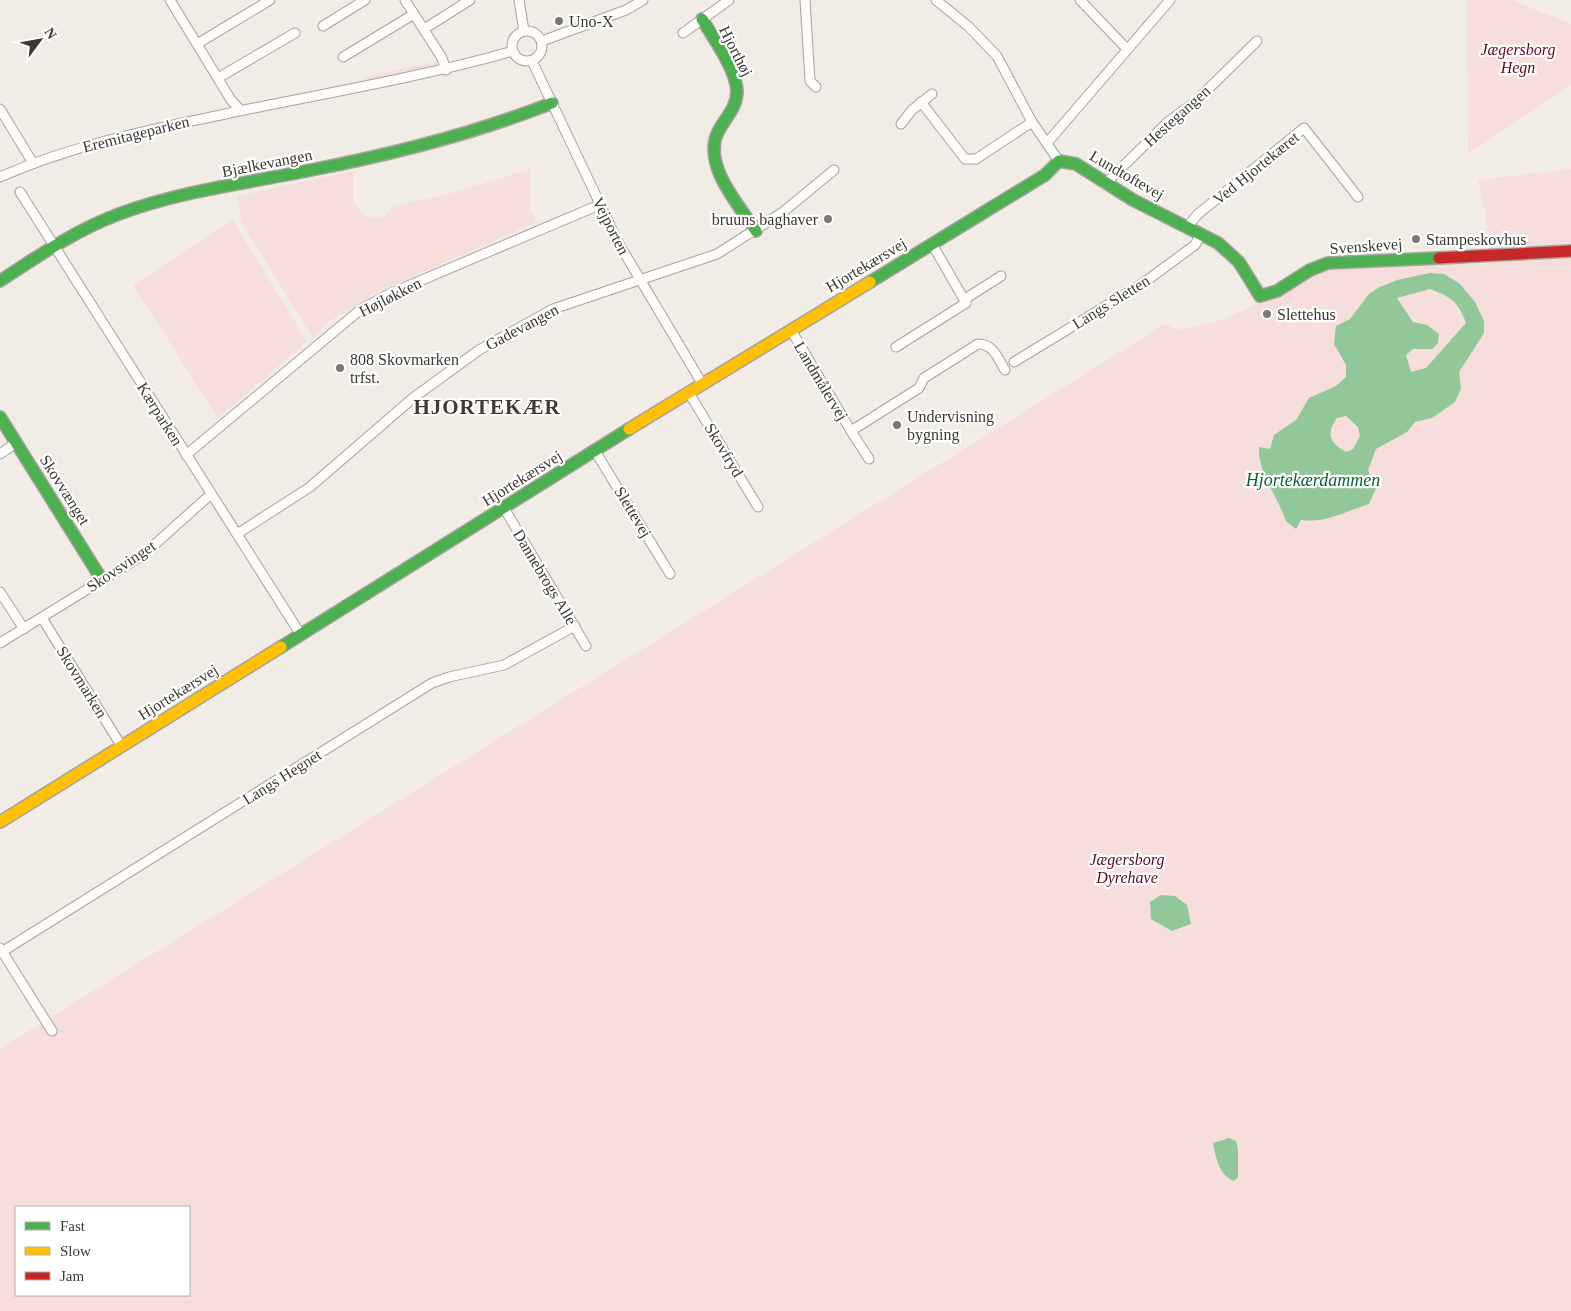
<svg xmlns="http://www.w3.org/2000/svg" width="1571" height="1311" viewBox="0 0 1571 1311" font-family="'Times New Roman',serif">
	<rect width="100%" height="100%" fill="#f1ede6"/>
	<!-- green -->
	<g fill="#f5dedc" fill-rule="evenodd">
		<polygon points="1467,0 1511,0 1571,24 1571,85 1468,154"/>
		<polygon points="438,61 436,66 364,82 363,77"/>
		<polygon points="531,169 530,209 536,222 378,292 327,323 313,338 242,223 237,196 353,171 353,201 365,216 381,219 394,205 434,198"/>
		<path d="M1571 169V1311H0V1049L1165 324 1178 330 1219 321 1279 294 1323 270 1452 263 1489 265 1486 218 1478 180ZM16 1207H189V1295H16Z"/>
		<polygon points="232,219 307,342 218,418 133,285"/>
	</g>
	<!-- water -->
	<g fill="#92c79a" fill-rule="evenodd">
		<path d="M1430 273 1444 274 1460 284 1475 302 1484 321V333L1459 372 1461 389 1455 402 1432 418 1415 422 1407 432 1376 449 1368 470 1376 488 1369 504C1344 512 1327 523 1301 520L1296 529 1286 521C1278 497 1258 474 1259 447L1270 449 1274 435 1296 420 1309 398 1336 386 1346 377V365L1334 344 1336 326 1350 319 1369 294 1380 287 1397 280ZM1430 289C1451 297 1458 301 1466 323L1426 368 1411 372 1406 355 1413 349H1432L1438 343 1439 334 1427 325 1413 322 1397 298ZM1346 416 1358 427 1360 436 1353 449 1346 452C1329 443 1326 433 1337 418Z"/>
		<polygon points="1161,895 1175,896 1187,905 1191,924 1172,931 1151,919 1150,902"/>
		<path d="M1229 1138 1236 1141 1238 1149V1177L1234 1181C1219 1175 1216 1158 1213 1143Z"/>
	</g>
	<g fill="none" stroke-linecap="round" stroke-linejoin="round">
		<!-- street casing -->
		<g stroke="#a6a39e" stroke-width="11">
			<g id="street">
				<polyline points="170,0 231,100 241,111"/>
				<polyline points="405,0 442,58 446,70"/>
				<polyline points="519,0 524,31"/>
				<polyline points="805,0 810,81 816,87"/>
				<polyline points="936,0 969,27 997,56 1032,122 1059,161"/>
				<polyline points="1080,0 1127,49"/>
				<polyline points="323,26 365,0"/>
				<polyline points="424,29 470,0"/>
				<circle cx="527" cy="46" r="15"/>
				<polyline points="683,33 729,0"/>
				<polyline points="542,41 626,10 643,0"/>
				<polyline points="197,44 270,0"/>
				<polyline points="343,57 414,14"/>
				<polyline points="532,61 619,244 703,385"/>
				<polyline points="218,78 295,33"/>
				<polyline points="921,102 965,159 976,159 1032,122"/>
				<polyline points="0,109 33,163"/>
				<polyline points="901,124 912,110 932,94"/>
				<polyline points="1047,143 1170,0"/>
				<path d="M0 177C73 145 148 130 225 114 321 94 418 78 513 51"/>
				<polyline points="1105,184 1169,121 1194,103 1257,41"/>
				<polyline points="20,192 301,635"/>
				<polyline points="1187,227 1198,214 1304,128 1358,197"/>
				<polyline points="965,299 1001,276"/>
				<path d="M791 330 851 431 919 388 924 378 978 344C994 344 998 359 1005 370"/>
				<polyline points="896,347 966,303 932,244"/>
				<polyline points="1014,362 1142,284 1195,245 1201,234"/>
				<polyline points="689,393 758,507"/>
				<polyline points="851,431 869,459"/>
				<polyline points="595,451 670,574"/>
				<polyline points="0,454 16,443"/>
				<polyline points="186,455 360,310 389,294 599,205"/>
				<polyline points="504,508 586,646"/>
				<polyline points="237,534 310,487 413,398 479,350 553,309 717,254 783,212 834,170"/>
				<polyline points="0,592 24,629"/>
				<polyline points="42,618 122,747"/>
				<polyline points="0,643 143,555 211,494"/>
				<polyline points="0,948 52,1031"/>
				<polyline points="0,953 432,683 449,677 504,665 575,626"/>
			</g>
		</g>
		<!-- fast casing -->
		<g stroke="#a6a39e" stroke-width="14">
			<g id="fast">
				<path d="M702 19C713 38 736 69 737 91 737 108 725 118 718 132 702 165 739 205 756 231"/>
				<path d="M0 281C38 256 76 230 119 214 180 191 247 183 311 170 394 154 474 134 552 103"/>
				<polyline points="870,282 1045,175 1059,161 1076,164 1133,200 1218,243 1239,262 1260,296 1277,291 1310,270 1328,263 1439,258"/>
				<polyline points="0,417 102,580"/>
				<polyline points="281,647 629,429"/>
			</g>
		</g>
		<!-- slow casing -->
		<g stroke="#a6a39e" stroke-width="14">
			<g id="slow">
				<polyline points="629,429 870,282"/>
				<polyline points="0,822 281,647"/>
			</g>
		</g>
		<!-- jam casing -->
		<g stroke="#a6a39e" stroke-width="14">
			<polyline id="jam" points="1439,258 1571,251"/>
		</g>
		<!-- street -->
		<use href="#street" stroke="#fdfcfb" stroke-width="9"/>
		<!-- fast -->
		<use href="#fast" stroke="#4caf50" stroke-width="11"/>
		<!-- slow -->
		<use href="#slow" stroke="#ffc107" stroke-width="11"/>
		<!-- jam -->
		<use href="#jam" stroke="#c62828" stroke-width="11"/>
	</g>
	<!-- markers -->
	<g fill="#7b7872" stroke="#fff" stroke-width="2">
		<circle cx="559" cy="21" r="5"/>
		<circle cx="828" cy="219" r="5"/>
		<circle cx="1416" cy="239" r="5"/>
		<circle cx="1267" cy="314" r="5"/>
		<circle cx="340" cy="368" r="5"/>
		<circle cx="897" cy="425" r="5"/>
	</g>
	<g text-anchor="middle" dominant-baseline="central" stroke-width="4.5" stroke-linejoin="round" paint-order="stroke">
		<!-- poi labels -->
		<g font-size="16" fill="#3c3934" stroke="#fff" text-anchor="start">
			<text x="569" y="21">Uno-X</text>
			<text x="818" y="219" text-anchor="end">bruuns baghaver</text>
			<text x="1426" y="239">Stampeskovhus</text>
			<text x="1277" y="314">Slettehus</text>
			<text x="350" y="359">808 Skovmarken<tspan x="350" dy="18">trfst.</tspan></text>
			<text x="907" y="416">Undervisning<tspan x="907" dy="18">bygning</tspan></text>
		</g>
		<!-- park labels -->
		<g font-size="16" font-style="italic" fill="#5f061d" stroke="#fff">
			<text x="1518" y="49">Jægersborg<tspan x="1518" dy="18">Hegn</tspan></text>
			<text x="1127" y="859">Jægersborg<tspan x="1127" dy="18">Dyrehave</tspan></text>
		</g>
		<!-- street labels -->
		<g font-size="16" fill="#3c3934" stroke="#fff">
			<text transform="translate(736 51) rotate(63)">Hjorthøj</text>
			<text transform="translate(1177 116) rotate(-42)">Hestegangen</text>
			<text transform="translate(136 134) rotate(-14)">Eremitageparken</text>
			<text transform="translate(267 163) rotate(-11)">Bjælkevangen</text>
			<text transform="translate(1256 168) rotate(-39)">Ved Hjortekæret</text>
			<text transform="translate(1127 175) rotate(30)">Lundtoftevej</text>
			<text transform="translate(611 226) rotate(63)">Vejporten</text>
			<text transform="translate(1366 246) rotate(-4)">Svenskevej</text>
			<text transform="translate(866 265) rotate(-31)">Hjortekærsvej</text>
			<text transform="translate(390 297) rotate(-27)">Højløkken</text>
			<text transform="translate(1111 302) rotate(-32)">Langs Sletten</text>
			<text transform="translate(522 327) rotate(-28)">Gadevangen</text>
			<text transform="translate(821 381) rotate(59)">Landmålervej</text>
			<text transform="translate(160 414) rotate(58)">Kærparken</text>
			<text transform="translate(724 450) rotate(59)">Skovfryd</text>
			<text transform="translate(522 478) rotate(-32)">Hjortekærsvej</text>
			<text transform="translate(65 490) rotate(58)">Skovvænget</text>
			<text transform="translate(633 512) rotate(59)">Slettevej</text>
			<text transform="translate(121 566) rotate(-34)">Skovsvinget</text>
			<text transform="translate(545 577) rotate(59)">Dannebrogs Alle</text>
			<text transform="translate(82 682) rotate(58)">Skovmarken</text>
			<text transform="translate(178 692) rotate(-32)">Hjortekærsvej</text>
			<text transform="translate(282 777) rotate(-32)">Langs Hegnet</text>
		</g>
		<!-- water labels -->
		<g font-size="18" font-style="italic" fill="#0a652d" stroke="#fff">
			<text x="1313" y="480">Hjortekærdammen</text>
		</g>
		<!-- district labels -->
		<g font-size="21" font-weight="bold" letter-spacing="1" fill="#413b31" stroke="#fff">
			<text x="487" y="407">HJORTEKÆR</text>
		</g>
	</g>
	<!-- legend -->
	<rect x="15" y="1206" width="175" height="90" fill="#ffffff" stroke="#b1b0ae"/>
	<rect x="25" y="1222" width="25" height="8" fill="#4caf50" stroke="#b1b0ae"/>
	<text x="60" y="1231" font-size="15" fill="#3c3934">Fast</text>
	<rect x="25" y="1247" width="25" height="8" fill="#ffc107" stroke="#b1b0ae"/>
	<text x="60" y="1256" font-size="15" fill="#3c3934">Slow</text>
	<rect x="25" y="1272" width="25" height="8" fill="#c62828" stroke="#b1b0ae"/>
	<text x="60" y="1281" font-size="15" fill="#3c3934">Jam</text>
	<!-- north arrow -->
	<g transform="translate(40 40) rotate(58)" stroke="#ffffff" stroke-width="4" paint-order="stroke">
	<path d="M0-4L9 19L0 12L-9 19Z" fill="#3c3934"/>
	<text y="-8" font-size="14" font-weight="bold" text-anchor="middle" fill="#3c3934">N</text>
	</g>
</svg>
